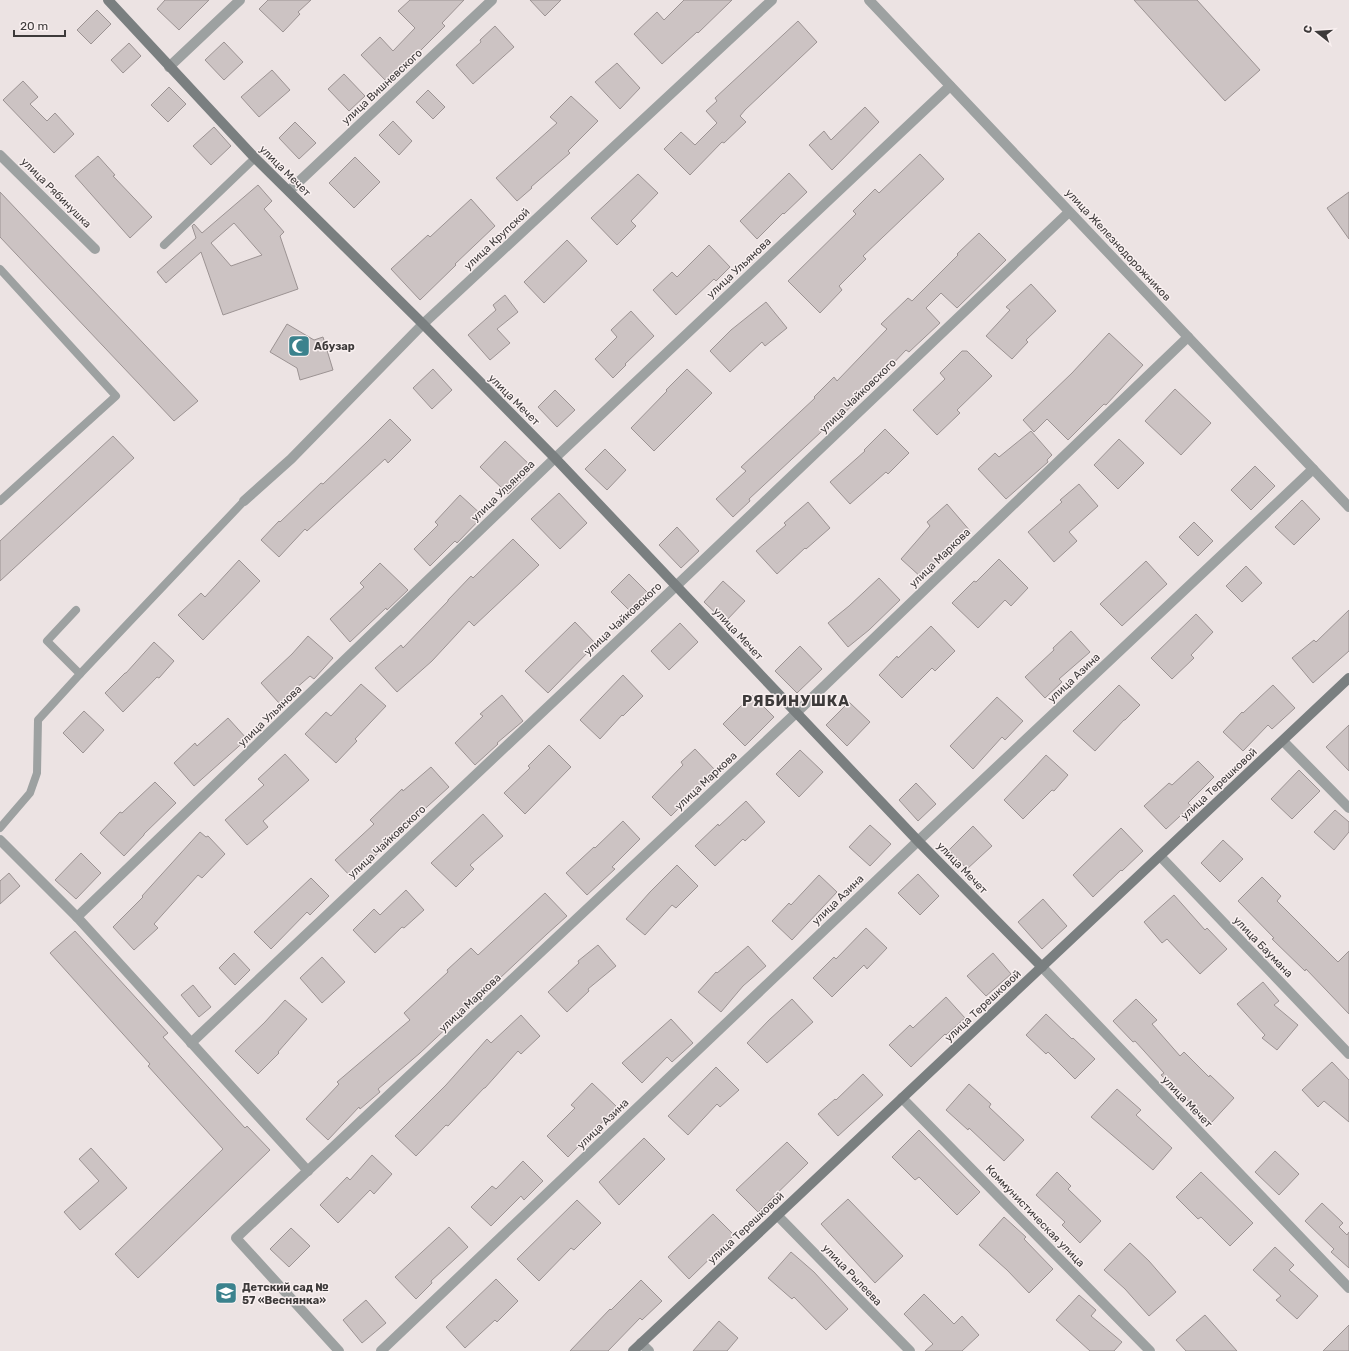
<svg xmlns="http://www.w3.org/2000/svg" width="1349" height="1351" viewBox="0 0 1349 1351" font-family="Rubik,sans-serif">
	<rect width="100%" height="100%" fill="#ece3e3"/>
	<!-- building -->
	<g fill="#ccc3c3" stroke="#9c9393" fill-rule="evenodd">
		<polygon points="165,0 209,0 179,30 157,9"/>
		<polygon points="268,0 311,0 298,12 300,14 283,32 259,9"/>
		<polygon points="410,0 464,0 442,23 445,26 417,54 386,81 361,55 380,37 393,51 415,28 398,11"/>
		<polygon points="530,0 561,0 545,16"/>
		<polygon points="684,0 732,0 698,33 697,32 662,64 634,34 657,12 664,20"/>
		<polygon points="1134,0 1197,0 1260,70 1225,101"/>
		<polygon points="97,10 111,24 91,44 77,30"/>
		<polygon points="798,21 817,42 745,110 740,116 746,122 724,143 722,142 690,175 664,149 681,132 695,145 717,123 706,111 717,101 715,98"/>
		<polygon points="495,26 514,47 473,84 456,65 481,42 480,40"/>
		<polygon points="224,42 243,62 224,80 205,60"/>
		<polygon points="129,43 141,56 123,73 111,60"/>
		<polygon points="617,63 640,88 620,109 595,82"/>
		<polygon points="272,70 290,90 259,117 241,97"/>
		<polygon points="344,74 365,96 349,111 328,89"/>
		<polygon points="23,81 38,97 30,104 47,121 55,113 74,134 54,153 3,100"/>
		<polygon points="169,87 186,104 168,122 151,105"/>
		<polygon points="428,90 445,107 433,119 416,102"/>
		<polygon points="571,96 598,121 568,151 570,153 531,187 532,188 517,201 496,178 557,123 550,117"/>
		<polygon points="865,107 879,122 832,170 809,145 824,131 831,140"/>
		<polygon points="393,121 412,141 399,155 379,135"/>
		<polygon points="295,122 316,143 299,159 279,138"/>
		<polygon points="214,127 231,146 211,165 193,146"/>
		<polygon points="920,154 944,179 863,256 866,259 839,286 842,290 820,313 788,281 856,214 853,211 875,189 879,193"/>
		<polygon points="98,156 115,175 113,176 152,217 130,238 75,176"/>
		<polygon points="355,157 380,182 354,208 329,183"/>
		<polygon points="789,173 807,192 784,214 783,213 757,239 740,221"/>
		<polygon points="638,174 658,193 631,221 636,226 617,245 591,218"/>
		<path d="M258 185 272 201 264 209 284 232 280 236 298 289 223 315 201 252 166 283 157 272 196 238 192 226 194 224 202 233ZM234 223 262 255 231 266 211 243Z"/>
		<polygon points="0,192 198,401 174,421 0,237"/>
		<polygon points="1349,192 1349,239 1327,208"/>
		<polygon points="471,199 495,226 455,264 456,265 420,300 391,269 428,235 430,237"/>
		<polygon points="979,233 1006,260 957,308 941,293 926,308 940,323 909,352 906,350 868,390 837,420 835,419 749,499 750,501 733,517 716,499 746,471 741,467 815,398 814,397 834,377 837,381 887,329 881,324 908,298 912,301 958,255 957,254"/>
		<polygon points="567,240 587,261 544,303 524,282"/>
		<polygon points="709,245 730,267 716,281 714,279 676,315 653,290 672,272 677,277"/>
		<polygon points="1031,284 1056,311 1026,340 1028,342 1012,359 986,336 1010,310 1006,307"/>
		<polygon points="505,295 518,312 497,329 510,343 490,360 468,335 496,310 493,305"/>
		<polygon points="766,302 787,328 765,346 762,342 730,372 710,351 731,330"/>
		<polygon points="631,311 654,336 625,364 626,365 613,378 595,359 617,337 611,330"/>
		<polygon points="287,324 314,340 323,337 333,370 300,380 297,368 270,352"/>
		<polygon points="1109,333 1143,365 1106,405 1104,404 1068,440 1047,419 1034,432 1023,420 1072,373"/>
		<polygon points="962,351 967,351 992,376 957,410 960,413 937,435 913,410 945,379 940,373"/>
		<polygon points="433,369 452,390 432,409 413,388"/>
		<polygon points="687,369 712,393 654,451 631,428 667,391 666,390"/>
		<polygon points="1175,389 1211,423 1181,455 1145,421"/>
		<polygon points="555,390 575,410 557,427 538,407"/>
		<polygon points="390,419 411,440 388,463 385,459 307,531 305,529 279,557 261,540 279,521 280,522 321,483 323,484 367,442"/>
		<polygon points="885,429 909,453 888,474 886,472 850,504 830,482 865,451 864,450"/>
		<polygon points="1031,431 1052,455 1047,460 1048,462 1006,499 978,469 995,453 999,457"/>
		<polygon points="113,436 134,458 0,581 0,541"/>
		<polygon points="1119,439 1144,463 1118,489 1094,465"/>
		<polygon points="505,441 533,468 508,494 480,467"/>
		<polygon points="605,449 626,470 607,490 585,469"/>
		<polygon points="1255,466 1275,486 1251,510 1231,490"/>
		<polygon points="1079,484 1098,506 1069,532 1077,541 1054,562 1028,532 1062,502 1060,500"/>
		<polygon points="559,493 587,523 560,549 531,519"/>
		<polygon points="460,495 483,516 457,543 455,541 430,566 414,549 438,525 435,522"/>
		<polygon points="1302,500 1320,519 1294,545 1275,527"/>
		<polygon points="808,502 830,528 806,549 805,548 777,574 756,551 786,525 784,523"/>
		<polygon points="947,504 971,532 951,550 948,547 922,578 901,559 930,526 927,522"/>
		<polygon points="1194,522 1213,541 1198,556 1179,537"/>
		<polygon points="677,527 699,551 681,568 659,545"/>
		<polygon points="513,539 539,565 474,626 469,621 432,661 397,692 375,668 401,645 403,648 448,601 448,600 471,576 473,578"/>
		<polygon points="999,559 1028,588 1011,606 1005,600 978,628 952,603 974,581 976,582"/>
		<polygon points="239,560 260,581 203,640 178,615 201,593 205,597"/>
		<polygon points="1146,561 1167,584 1122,626 1100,604"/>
		<polygon points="380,563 408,590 387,610 386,608 350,642 330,619 364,587 360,583"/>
		<polygon points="1246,566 1262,583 1242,602 1226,586"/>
		<polygon points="629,574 650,595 632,613 611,592"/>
		<polygon points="879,578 900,600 869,630 848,647 828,623 849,606"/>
		<polygon points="723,581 745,601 725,622 704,602"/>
		<polygon points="1349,610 1349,651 1313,683 1292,658 1314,640 1316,642"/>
		<polygon points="1196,614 1213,632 1191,655 1194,658 1172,679 1151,658"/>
		<polygon points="575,622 596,644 548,693 525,671"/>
		<polygon points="680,623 698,642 669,670 651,651"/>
		<polygon points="931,626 955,651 935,671 932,668 902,698 879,675 897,656 898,658"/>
		<polygon points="1071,631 1090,652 1059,679 1062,682 1045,698 1025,677 1054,650 1053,648"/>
		<polygon points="308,636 333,658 314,679 310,676 279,703 261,683 292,654"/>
		<polygon points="154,642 174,661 159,678 157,677 123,712 105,693 125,673 126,673"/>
		<polygon points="800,646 822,669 797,693 775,671"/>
		<polygon points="623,675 643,696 623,716 622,715 600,739 580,720"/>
		<polygon points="361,684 386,706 355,739 357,741 336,763 305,734 326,712 331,716"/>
		<polygon points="1119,685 1140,705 1125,720 1124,720 1095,751 1073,731"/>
		<polygon points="1273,685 1295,708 1272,729 1268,725 1243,751 1223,732 1242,712 1243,713"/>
		<polygon points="502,695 523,721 497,743 498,744 475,765 455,743 483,716 480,714"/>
		<polygon points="752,695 774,717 745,746 723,724"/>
		<polygon points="997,697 1023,721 1005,740 1002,737 973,769 950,746"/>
		<polygon points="849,702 870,722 847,746 826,725"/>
		<polygon points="84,711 104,730 83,753 63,733"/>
		<polygon points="228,718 247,739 194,786 174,763 195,743 197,746"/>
		<polygon points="1349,725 1349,771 1326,747"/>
		<polygon points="549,745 571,767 525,814 504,793 530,768 528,766"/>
		<polygon points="695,749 716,771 671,816 652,797 683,765 681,762"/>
		<polygon points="800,750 823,772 799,797 776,774"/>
		<polygon points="285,754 309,780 263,821 268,827 247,845 225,820 264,785 258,779"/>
		<polygon points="1046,755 1068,775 1054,791 1052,790 1023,819 1004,800 1024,779"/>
		<polygon points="1198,761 1214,777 1188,803 1191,806 1166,829 1144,806 1169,783 1172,785"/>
		<polygon points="431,767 449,787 418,815 352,878 335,860 374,824 370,820 402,789 403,791"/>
		<polygon points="1299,770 1320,791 1292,819 1271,799"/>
		<polygon points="155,782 176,803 144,834 144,835 124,856 100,833 120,812 122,813"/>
		<polygon points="916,783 936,804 918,821 899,800"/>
		<polygon points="746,801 765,822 745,841 743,839 715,866 695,846 718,824 719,826"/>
		<polygon points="1335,810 1349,822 1349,832 1334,850 1314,832"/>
		<polygon points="483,814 503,836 470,865 474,869 456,887 431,863"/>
		<polygon points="623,821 640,839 612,867 615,869 587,895 566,873 594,847 595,848"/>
		<polygon points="870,825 891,844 870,866 849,847"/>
		<polygon points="973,826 992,846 967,869 949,850"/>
		<polygon points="1121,828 1143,851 1122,871 1121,870 1093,897 1073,875"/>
		<polygon points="200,832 206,837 208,836 225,854 202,878 198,875 154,924 158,928 134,950 113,927 143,897 142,896"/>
		<polygon points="1223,840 1243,859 1220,882 1201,863"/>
		<polygon points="81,853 101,873 76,899 55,880"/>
		<polygon points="677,865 698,886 676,908 672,905 645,935 626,919 650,892"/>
		<polygon points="9,873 20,886 0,904 0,881"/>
		<polygon points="918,874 939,896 920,915 898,893"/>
		<polygon points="819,875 837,892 792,940 772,921 789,903 791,905"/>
		<polygon points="1262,877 1281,896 1277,901 1338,962 1349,951 1349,1014 1306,969 1305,971 1272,939 1274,938 1238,901"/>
		<polygon points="311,878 329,896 310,915 307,912 271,949 254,932"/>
		<polygon points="406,890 424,910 404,928 402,927 375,953 353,930 374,909 380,915"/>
		<polygon points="545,893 567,916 547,934 420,1053 378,1089 380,1092 360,1109 359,1107 328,1140 306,1119 339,1084 337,1082 410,1020 404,1013 448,972 447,970 471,948 478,955"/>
		<polygon points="1174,895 1205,930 1207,928 1227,949 1200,974 1167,939 1162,943 1144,922"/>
		<polygon points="1043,899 1067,926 1042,949 1018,922"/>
		<polygon points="866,928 887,948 867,969 864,965 832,997 813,978 834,957 836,959"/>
		<polygon points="75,931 168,1033 163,1037 245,1128 247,1126 270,1150 138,1278 115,1254 223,1149 148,1066 150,1064 50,953"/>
		<polygon points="598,945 616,966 588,989 589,991 567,1012 548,992 579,963 578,961"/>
		<polygon points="748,946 766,966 743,986 721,1012 698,992 716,972 717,973"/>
		<polygon points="234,953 250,970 235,985 219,968"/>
		<polygon points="993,953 1011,974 986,996 967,976"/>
		<polygon points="322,957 345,982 322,1003 300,978"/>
		<polygon points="1263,982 1279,1001 1274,1005 1298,1025 1277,1050 1262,1038 1265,1035 1237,1004"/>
		<polygon points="193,985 211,1007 199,1017 181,995"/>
		<polygon points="946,997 965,1018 946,1035 945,1034 911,1067 889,1045 910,1025 913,1028"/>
		<polygon points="792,999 813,1022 767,1063 747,1043 769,1020"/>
		<polygon points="1136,999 1157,1020 1152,1024 1180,1056 1184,1052 1209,1077 1210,1075 1234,1098 1211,1123 1161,1075 1164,1073 1135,1041 1133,1042 1113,1021"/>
		<polygon points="285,1000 307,1019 278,1052 279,1053 258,1074 235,1051 265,1022"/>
		<polygon points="1046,1014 1072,1039 1073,1038 1095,1059 1075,1079 1048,1052 1046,1054 1026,1035"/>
		<polygon points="521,1015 540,1036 521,1054 518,1051 485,1088 484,1088 448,1126 446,1125 416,1156 395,1136 446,1085 487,1039 491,1043"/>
		<polygon points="671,1019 693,1043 672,1062 667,1057 642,1083 622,1063"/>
		<polygon points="1332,1062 1349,1080 1349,1122 1324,1101 1318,1107 1302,1090"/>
		<polygon points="716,1067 739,1090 720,1107 717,1104 688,1135 668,1116"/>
		<polygon points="863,1074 883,1095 838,1136 818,1114 835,1099 836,1100"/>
		<polygon points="592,1083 617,1107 568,1157 547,1136 575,1108 571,1105"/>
		<polygon points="969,1084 991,1104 989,1107 1024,1140 1004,1161 969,1128 968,1130 946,1110"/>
		<polygon points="1117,1089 1141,1110 1136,1115 1172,1148 1153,1170 1091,1117"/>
		<polygon points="919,1130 980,1192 957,1215 919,1177 915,1180 892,1157"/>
		<polygon points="644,1138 665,1159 619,1205 599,1182"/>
		<polygon points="787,1142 808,1163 758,1212 736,1190"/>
		<polygon points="91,1148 127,1188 80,1230 64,1212 99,1181 79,1159"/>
		<polygon points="1275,1151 1299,1174 1279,1195 1255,1172"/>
		<polygon points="372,1155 392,1174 374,1194 370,1190 338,1223 320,1205 347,1177 350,1180"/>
		<polygon points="523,1161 543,1181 524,1200 521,1196 491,1226 471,1207 492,1186 496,1189"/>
		<polygon points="1057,1172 1071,1186 1068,1189 1101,1221 1080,1243 1062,1225 1065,1222 1036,1195"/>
		<polygon points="1201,1172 1253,1223 1230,1246 1201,1217 1198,1219 1176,1197"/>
		<polygon points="848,1199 903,1256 875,1283 821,1224"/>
		<polygon points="577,1200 601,1223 574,1250 571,1248 539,1281 517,1259"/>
		<polygon points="1322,1203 1343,1223 1339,1227 1347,1235 1349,1232 1349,1268 1331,1252 1334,1249 1305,1221"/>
		<polygon points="713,1214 734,1235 689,1279 668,1257"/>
		<polygon points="1004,1217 1026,1237 1024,1239 1053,1269 1029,1293 1007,1270 979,1245"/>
		<polygon points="449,1227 468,1247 431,1281 432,1283 416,1299 395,1277"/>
		<polygon points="291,1228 310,1246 289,1267 270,1249"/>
		<polygon points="1130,1243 1149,1261 1176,1292 1149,1316 1125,1289 1104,1270"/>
		<polygon points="1275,1247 1294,1265 1289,1270 1318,1296 1297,1319 1276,1300 1281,1296 1253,1270"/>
		<polygon points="791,1252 814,1272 848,1309 826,1330 794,1297 792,1299 768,1278"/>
		<polygon points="496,1279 518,1301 497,1322 495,1320 465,1348 446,1327"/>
		<polygon points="641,1280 662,1301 642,1320 640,1318 608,1351 570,1351 610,1309 611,1310"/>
		<polygon points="924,1294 954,1324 962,1316 979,1335 962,1351 925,1351 933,1344 904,1314"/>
		<polygon points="1079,1295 1096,1310 1091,1316 1122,1342 1114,1351 1090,1351 1056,1320"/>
		<polygon points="366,1300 386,1323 362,1343 343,1320"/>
		<polygon points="1205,1315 1237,1351 1186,1351 1176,1340"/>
		<polygon points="719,1321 738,1338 727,1351 693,1351"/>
		<polygon points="1349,1325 1349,1351 1323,1351"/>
	</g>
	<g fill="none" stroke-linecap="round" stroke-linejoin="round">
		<!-- lane -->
		<g stroke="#9da1a1" stroke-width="8">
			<polyline points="164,245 255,158"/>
			<polyline points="0,269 116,396 0,501"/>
			<polyline points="80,674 244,501"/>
			<polyline points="0,828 30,793 37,773 38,720 80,674 47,641 76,610"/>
		</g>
		<!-- street -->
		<g stroke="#9da1a1" stroke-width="10">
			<polyline points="869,0 1349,507"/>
			<polyline points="169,67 240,0"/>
			<polyline points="0,155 95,249"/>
			<polyline points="289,191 492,0"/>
			<polyline points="244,501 291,459 423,324 772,0"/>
			<polyline points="1283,741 1349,808"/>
			<polyline points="0,840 77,917 308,1171"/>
			<polyline points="1160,856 1349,1054"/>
			<polyline points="77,917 555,458 950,86"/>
			<polyline points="1042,967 1349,1288"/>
			<polyline points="191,1043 676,586 1069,212"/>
			<polyline points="902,1098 1150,1351"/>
			<polyline points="777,1215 910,1351"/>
			<polyline points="641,1343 649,1351"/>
			<polyline points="339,1351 236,1238 796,713 1188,337"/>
			<polyline points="381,1351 918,841 1313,469"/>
		</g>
		<!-- secondary -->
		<g stroke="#7a7f80" stroke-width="10">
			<polyline points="108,0 255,158 423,324 555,458 918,841 1042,967"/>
			<polyline points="633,1351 1349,678"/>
		</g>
	</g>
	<!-- icons -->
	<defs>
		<g id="mosque-square" transform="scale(1.15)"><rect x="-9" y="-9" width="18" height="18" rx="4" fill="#3b828d" stroke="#f9f0f0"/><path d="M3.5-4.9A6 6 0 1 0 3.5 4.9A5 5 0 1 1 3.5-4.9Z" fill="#fff"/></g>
		<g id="school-square" transform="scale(1.15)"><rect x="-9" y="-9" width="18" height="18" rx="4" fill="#3b828d" stroke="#f9f0f0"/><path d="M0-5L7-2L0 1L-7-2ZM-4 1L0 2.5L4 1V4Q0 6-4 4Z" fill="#fff"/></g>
	</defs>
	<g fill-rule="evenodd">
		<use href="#mosque-square" x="299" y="346"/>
		<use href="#school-square" x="226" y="1293"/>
	</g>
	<g text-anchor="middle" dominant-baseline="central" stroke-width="3" stroke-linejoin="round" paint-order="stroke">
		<!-- street labels -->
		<g font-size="11" fill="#3d3a3a" stroke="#f9f0f0">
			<text transform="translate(382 87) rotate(-43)">улица Вишневского</text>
			<text transform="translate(285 171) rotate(45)">улица Мечет</text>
			<text transform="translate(56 193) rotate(45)">улица Рябинушка</text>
			<text transform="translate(497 239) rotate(-43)">улица Крупской</text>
			<text transform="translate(1118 245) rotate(47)">улица Железнодорожников</text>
			<text transform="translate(739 268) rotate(-43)">улица Ульянова</text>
			<text transform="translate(858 396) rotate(-44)">улица Чайковского</text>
			<text transform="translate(514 400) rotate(45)">улица Мечет</text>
			<text transform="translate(503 491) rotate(-44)">улица Ульянова</text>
			<text transform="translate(940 558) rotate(-44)">улица Маркова</text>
			<text transform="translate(623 619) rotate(-43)">улица Чайковского</text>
			<text transform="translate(738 634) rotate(47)">улица Мечет</text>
			<text transform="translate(1074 678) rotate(-43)">улица Азина</text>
			<text transform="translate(270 716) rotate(-44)">улица Ульянова</text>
			<text transform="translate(706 781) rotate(-43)">улица Маркова</text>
			<text transform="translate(1219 784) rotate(-43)">улица Терешковой</text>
			<text transform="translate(387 842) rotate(-43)">улица Чайковского</text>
			<text transform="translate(962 868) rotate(46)">улица Мечет</text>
			<text transform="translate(838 900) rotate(-44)">улица Азина</text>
			<text transform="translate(1263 947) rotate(46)">улица Баумана</text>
			<text transform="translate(470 1003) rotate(-43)">улица Маркова</text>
			<text transform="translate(983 1006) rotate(-43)">улица Терешковой</text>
			<text transform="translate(1187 1102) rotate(46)">улица Мечет</text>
			<text transform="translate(603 1124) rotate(-44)">улица Азина</text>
			<text transform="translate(1035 1216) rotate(46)">Коммунистическая улица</text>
			<text transform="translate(746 1228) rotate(-43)">улица Терешковой</text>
			<text transform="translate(852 1275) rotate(46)">улица Рылеева</text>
		</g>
		<!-- poi labels -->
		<g font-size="11" font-weight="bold" fill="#3d3a3a" stroke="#f9f0f0" text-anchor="start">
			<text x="314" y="346">Абузар</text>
			<text x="242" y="1287">Детский сад №<tspan x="242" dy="13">57 «Веснянка»</tspan></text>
		</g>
		<!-- district labels -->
		<g font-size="15" font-weight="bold" letter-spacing="1" fill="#3d3a3a" stroke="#f9f0f0">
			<text x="796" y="701">РЯБИНУШКА</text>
		</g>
	</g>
	<!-- north arrow -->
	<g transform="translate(1317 32) rotate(287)" stroke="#f9f0f0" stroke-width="3" paint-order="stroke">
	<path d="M0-3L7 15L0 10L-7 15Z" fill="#3d3a3a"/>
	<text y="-6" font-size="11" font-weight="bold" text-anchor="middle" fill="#3d3a3a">С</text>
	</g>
	<!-- scale -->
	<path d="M14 30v6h51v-6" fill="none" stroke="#3d3a3a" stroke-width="2"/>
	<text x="20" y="30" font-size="12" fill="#3d3a3a" stroke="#f9f0f0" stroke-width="3" paint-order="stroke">20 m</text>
</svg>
